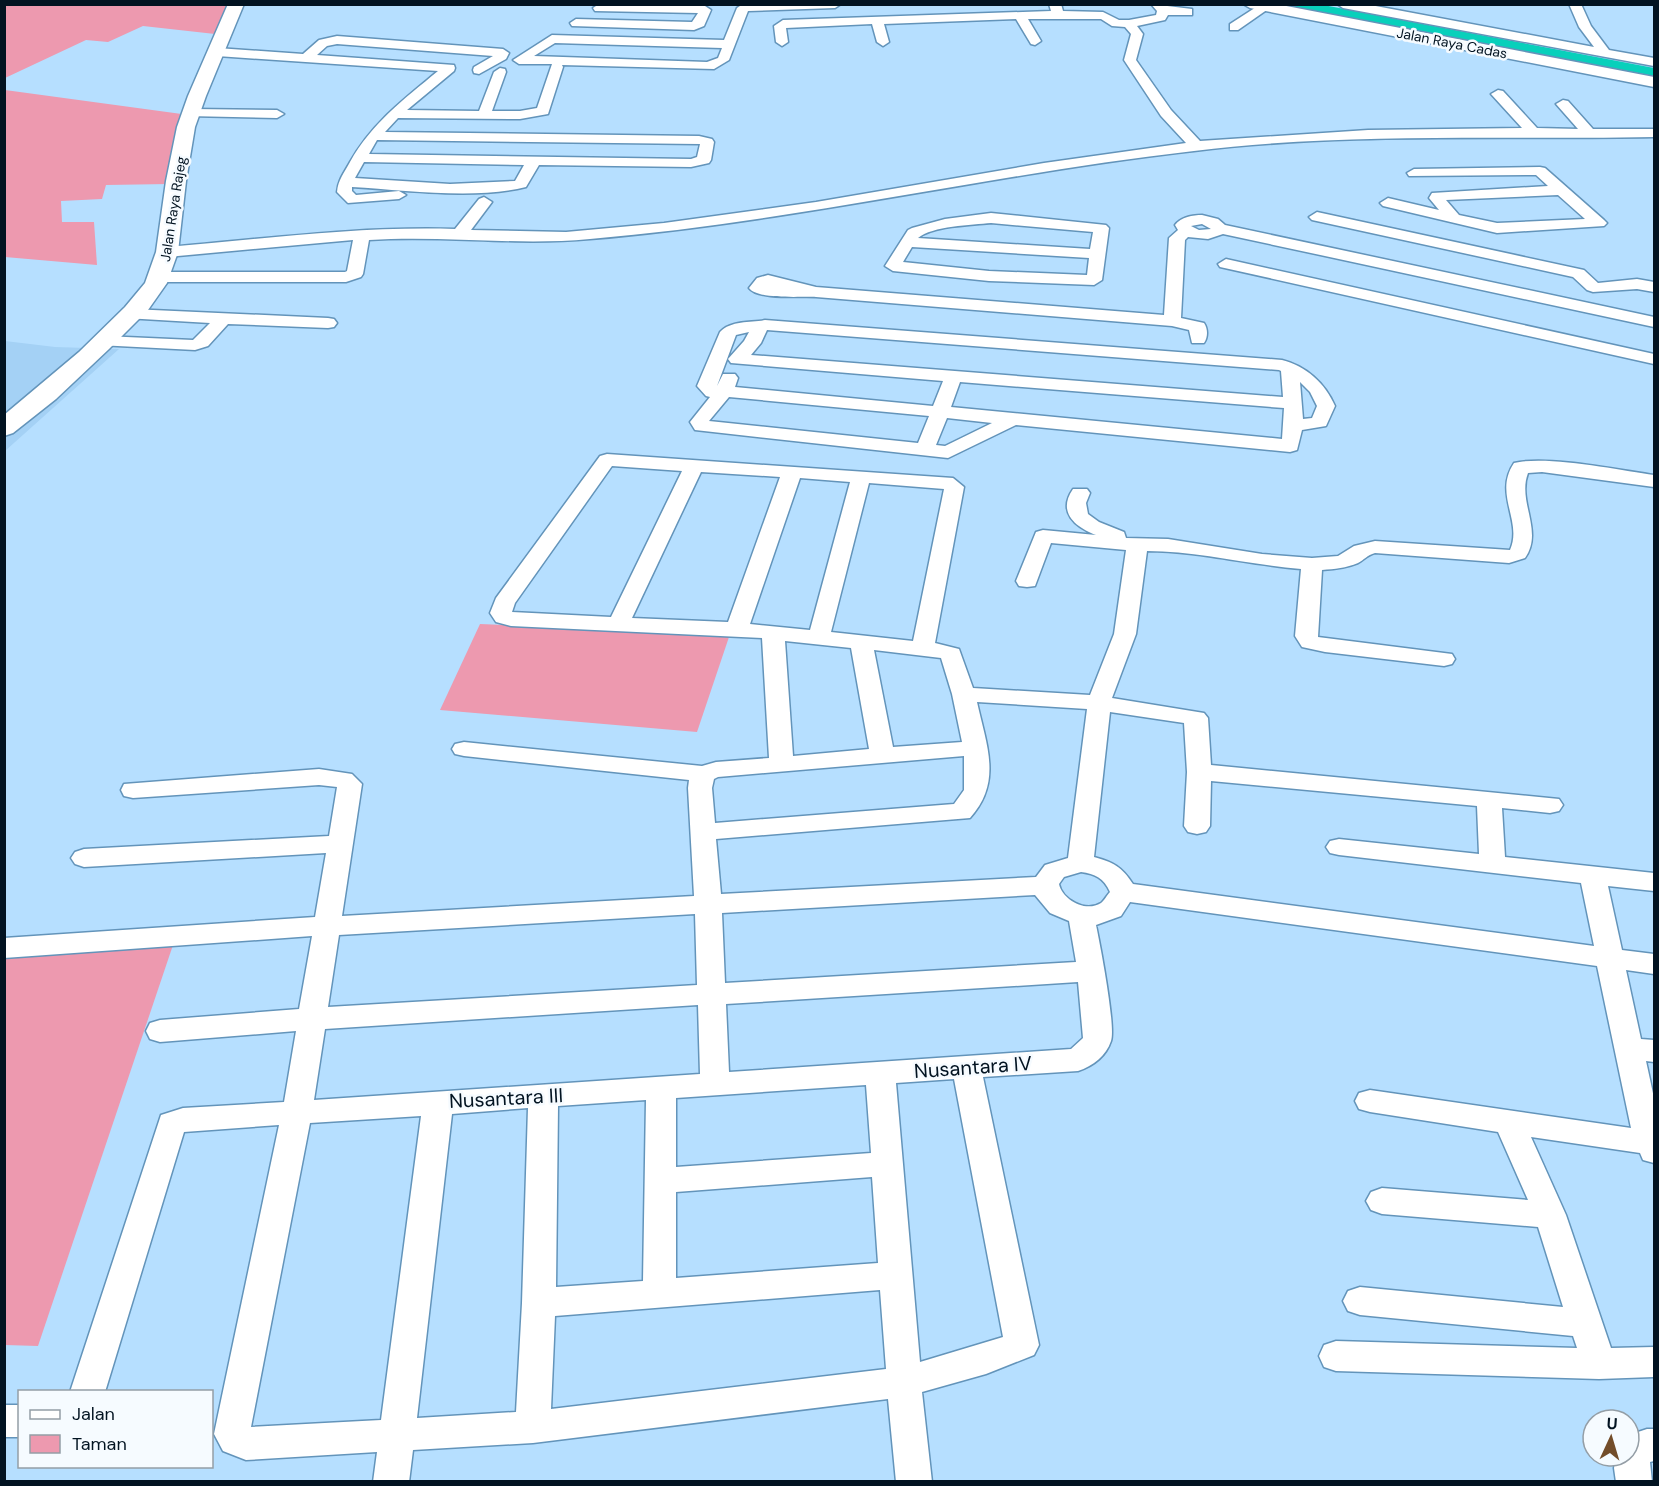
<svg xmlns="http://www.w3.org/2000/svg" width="1659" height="1486" viewBox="0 0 1659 1486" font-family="'DM Sans',sans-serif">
	<rect width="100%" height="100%" fill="#b6dfff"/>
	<!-- built -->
	<polygon fill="#a4d1f5" points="5,341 55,347 119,349 5,451"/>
	<!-- green -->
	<g fill="#ed99af">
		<polygon points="4,5 230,5 215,34 143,26 108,42 86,40 5,78"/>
		<polygon points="5,90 189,115 169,184 106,185 102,199 61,201 62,222 94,222 97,265 5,257"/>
		<polygon points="480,624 730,634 697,732 440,710"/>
		<polygon points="175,939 38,1346 5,1345 5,956"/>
	</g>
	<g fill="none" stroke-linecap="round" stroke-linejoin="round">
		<!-- canal -->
		<polygon fill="#08d0bb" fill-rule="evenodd" points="1290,4 1318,4 1654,68 1654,76 1296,8"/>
		<!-- minor casing -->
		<g stroke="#6394ba" stroke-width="3">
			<g id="minor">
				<polygon points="599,4 705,6 711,10 704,26 694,30 572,26 570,23 576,19 692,22 698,13 595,11 593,8"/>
				<path d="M743 4H841L835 8 748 11 729 60 714 69 562 65 563 67 548 114 520 119 398 118 385 132 699 136 712 139 714 142 711 160 709 163 691 167 539 165 526 187C475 200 405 190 352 187V191L356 195 399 191 406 195 399 199 348 203 337 192C338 180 344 173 350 162 372 123 403 100 438 71L217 56 211 52 217 48 303 54 319 40 337 36 503 49 509 53 506 59 479 74 474 73 473 70 474 67 493 56 337 44 327 46 317 55 454 65 455 68 454 71 407 110 479 111 494 72 500 68 505 69 506 72 492 111H520L537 108 552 64H519L513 60 552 35 724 40 737 8ZM555 43 722 48 718 58 707 62 534 56ZM377 140 699 144H700L697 157 691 159 369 154ZM364 162 524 165 515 181 450 184 355 178Z"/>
				<path d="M1049 4H1061L1063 11 1103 12 1119 20H1129L1156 15 1157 11 1151 4 1192 9V15H1168L1165 20 1137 26 1143 34 1136 60 1171 110 1200 141 1368 130 1522 128 1491 94 1498 90 1503 91 1537 128 1578 129 1556 104 1563 100 1568 101 1593 129H1654V137C1501 140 1347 132 1194 151 992 174 793 222 590 239 516 246 443 235 369 240L363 274 361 277 346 282H160L152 277 160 272H345L347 271 353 240 167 257 159 252 167 247C263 239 359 226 455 229L479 199 484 197 492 202 471 230 566 232 664 223 816 202 1044 163 1186 143 1161 116 1124 60 1131 34 1125 27 1112 26 1101 19H1028L1041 41 1035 45 1031 44 1016 19 884 24 889 42 883 46 877 42 872 24 786 28 788 42 782 46 776 42 774 26 783 20 1051 11Z"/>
				<polygon points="1261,4 1269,5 1271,7 1238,30 1230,30 1230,24"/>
				<polygon points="1337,4 1365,4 1594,47 1579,27 1569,4 1581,4 1591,26 1609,50 1654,58 1654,66 1343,8"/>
				<polygon points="192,109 277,110 284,114 277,118 187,116 185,113"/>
				<path d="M1540 167 1545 168 1604 220 1607 223 1604 226 1497 233 1383 206 1380 203 1388 198 1439 210 1429 198 1432 193 1548 186 1536 175 1409 176 1407 173 1414 169ZM1558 195 1585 219 1497 223 1459 215 1446 200Z"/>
				<polygon points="1317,212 1584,270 1598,283 1637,279 1654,282 1654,292 1637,289 1593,292 1587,290 1573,277 1312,220 1309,217"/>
				<path d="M991 213 1106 225 1109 228 1102 280 1094 285 989 281 893 271 885 266 908 230 912 228 945 219ZM991 223 1093 232 1090 249 918 238C932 226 972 225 991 223ZM912 247 1089 258 1087 275 989 271 903 262Z"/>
				<path d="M1202 215 1218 219 1225 225 1654 317V327L1223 234 1208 239 1188 237 1185 240 1181 318 1204 323C1208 329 1208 337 1204 343H1192L1189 330 1172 326 816 297C800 296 758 300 749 288L757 278 768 275 816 287 1164 315 1169 238 1178 230 1175 225C1181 217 1193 215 1202 215ZM1202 224 1211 229 1199 230 1191 226Z"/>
				<polygon points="1226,259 1654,354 1654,364 1220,267 1218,264"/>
				<polygon points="131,309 328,318 334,319 337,323 334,327 328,328 228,324 208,346 195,350 98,345 95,341 98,337 104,336 193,340 210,323 125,318 123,314 125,310"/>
				<path d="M765 320 1282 360C1306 366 1325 383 1335 406L1326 426 1302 430 1297 450 1290 452 1016 425 948 458 695 430 690 422 710 397 706 396 697 386 720 332C731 320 751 323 765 320ZM767 330 1279 370 1281 371 1283 397 751 355 761 343ZM749 332 744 341 728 359 731 363 943 381 933 406 735 387 738 378 735 374H723L717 386 736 335ZM960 382 1284 408 1282 439 951 407ZM1300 382 1310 392 1317 406 1312 418 1303 419ZM729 397 929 416 918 443 709 421ZM947 418 992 423 945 446 936 445Z"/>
				<path d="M607 454 953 478 964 487 935 643 959 649 973 688 1090 695 1114 634 1126 550 1051 543 1035 586 1027 587 1019 586 1016 581 1036 532 1043 530 1096 535C1075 527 1057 512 1073 489H1087L1090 493 1086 503 1088 514 1099 522 1124 532 1126 538 1168 539 1262 554 1312 558 1338 556 1354 546 1375 541 1510 550C1523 521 1493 494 1514 463 1547 455 1619 470 1654 475V487L1542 472 1528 473C1517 502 1544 531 1525 558L1509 563 1375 553C1367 555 1364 560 1358 563 1346 568 1335 569 1322 570L1318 637 1452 654 1455 659 1452 664 1444 666 1325 652 1302 647 1295 636 1301 569C1250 565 1198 551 1147 551L1136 634 1112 698 1204 713 1208 718 1211 765 1559 799 1563 805 1559 811 1550 813 1502 808 1505 857 1654 873V891L1608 886 1622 950 1654 954V974L1626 970 1641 1039 1654 1040V1062L1646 1061 1654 1098V1163L1643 1160 1640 1153 1531 1137 1566 1215 1611 1348 1654 1347V1377L1599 1379 1336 1371 1324 1367 1319 1356 1324 1345 1336 1341 1577 1348 1573 1336 1360 1315 1348 1311 1343 1301 1348 1291 1360 1287 1563 1307 1538 1227 1382 1214 1371 1210 1366 1201 1371 1192 1382 1188 1528 1200 1498 1132 1370 1112 1359 1109 1355 1101 1359 1093 1370 1090 1631 1128 1597 966 1130 902 1121 916 1096 925C1100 944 1116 1027 1111 1041 1106 1056 1093 1066 1078 1071L983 1077 1039 1345 1034 1355 986 1374 922 1392 932 1482H896L888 1399 533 1443 413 1450 409 1482H373L377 1452 246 1460 223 1451 214 1434 279 1125 184 1132 105 1392H70L161 1115 183 1108 284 1102 296 1031 160 1042 150 1039 146 1031 150 1023 160 1020 299 1009 312 936 4 958V938L315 917 326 853 84 867 75 864 71 858 75 852 84 849 329 836 337 787 319 785 133 798 124 796 121 790 124 784 319 769 352 774 362 784 342 916 694 896 688 788 689 780 464 756 455 754 452 749 455 744 464 742 702 766 716 762 769 758 762 638 511 626 496 622 490 613 496 598 600 456ZM612 466 682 471 611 617 512 612 515 603ZM701 472 780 477 728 622 632 618ZM800 478 850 482 810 630 750 624ZM869 483 944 489 913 641 831 632ZM785 641 851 648 869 749 793 756ZM874 650 941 658 952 694 962 742 893 747ZM977 702 1087 709 1068 858 1045 865 1036 877 721 894 716 839 970 818C1003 782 986 744 977 702ZM1110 712 1184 723 1187 772 1184 826 1188 832 1197 834 1206 832 1210 826 1211 781 1477 806 1479 854 1339 839 1330 841 1326 847 1330 853 1339 855 1581 883 1594 946 1133 884C1122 867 1113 862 1094 857ZM964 756V790L954 804 715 823 712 788 714 779 718 777ZM1081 872C1095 874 1104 878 1110 892 1107 895 1104 901 1101 903 1085 913 1062 899 1059 884L1064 877ZM1035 895 1050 913 1069 921 1076 962 725 983 722 913ZM695 914 697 985 328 1007 339 935ZM1078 982 1083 1038 1071 1049 729 1072 726 1004ZM698 1005 700 1074 314 1100 325 1029ZM954 1079 1003 1337 920 1362 896 1083ZM866 1085 871 1153 676 1167V1098ZM646 1100 643 1281 556 1287 558 1106ZM528 1108 522 1303 516 1412 417 1418 452 1114ZM421 1116 381 1420 251 1427 310 1123ZM872 1177 878 1263 676 1278V1192ZM880 1290 886 1369 551 1409 555 1316Z"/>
				<rect x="4" y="1405" width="16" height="32"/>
				<polygon points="1647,1429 1654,1429 1654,1461 1650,1462 1652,1482 1616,1482 1614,1468 1616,1456 1629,1456 1629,1435"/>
			</g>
		</g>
		<!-- tertiary casing -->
		<g stroke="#6394ba" stroke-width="3">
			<polygon id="tertiary" points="1243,4 1276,4 1654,77 1654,87 1250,8"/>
		</g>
		<!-- secondary casing -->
		<g stroke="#6394ba" stroke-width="3">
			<polygon id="secondary" points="228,4 244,4 206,96 195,127 186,181 178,252 167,283 148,310 109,349 56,399 13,433 4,436 4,415 79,352 125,307 145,283 156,252 166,181 177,127 188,96"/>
		</g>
		<!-- minor -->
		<use href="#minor" fill="#fff" fill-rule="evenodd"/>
		<!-- tertiary -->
		<use href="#tertiary" fill="#fff" fill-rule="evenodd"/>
		<!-- secondary -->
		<use href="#secondary" fill="#fff" fill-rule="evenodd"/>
	</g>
	<g text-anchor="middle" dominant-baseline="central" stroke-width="5" stroke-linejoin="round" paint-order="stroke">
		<!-- far-street labels -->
		<g font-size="14" fill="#021321" stroke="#f6fbff">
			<text transform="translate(1452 43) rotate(11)">Jalan Raya Cadas</text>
			<text transform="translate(173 209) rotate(-81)">Jalan Raya Rajeg</text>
		</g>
		<!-- near-street labels -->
		<g font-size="20" fill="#021321" stroke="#f6fbff">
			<text transform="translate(973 1067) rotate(-4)">Nusantara IV</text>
			<text transform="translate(506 1098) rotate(-3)">Nusantara III</text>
		</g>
	</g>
	<!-- border -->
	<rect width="1659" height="1486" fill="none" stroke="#021321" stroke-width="12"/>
	<!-- legend -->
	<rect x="18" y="1390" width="195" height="78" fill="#f6fbff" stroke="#949ea6" stroke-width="1.5"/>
	<rect x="30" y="1410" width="30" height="9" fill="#ffffff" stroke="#949ea6" stroke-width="1.5"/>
	<text x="72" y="1420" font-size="18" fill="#021321">Jalan</text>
	<rect x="30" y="1435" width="30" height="18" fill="#ed99af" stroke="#949ea6" stroke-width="1.5"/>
	<text x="72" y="1450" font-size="18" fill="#021321">Taman</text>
	<!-- north arrow -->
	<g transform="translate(1611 1438) rotate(4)"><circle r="28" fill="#f6fbff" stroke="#949ea6" stroke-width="1.5"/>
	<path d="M0-4.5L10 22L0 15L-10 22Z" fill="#734d2a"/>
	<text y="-9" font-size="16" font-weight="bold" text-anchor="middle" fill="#021321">U</text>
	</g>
</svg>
